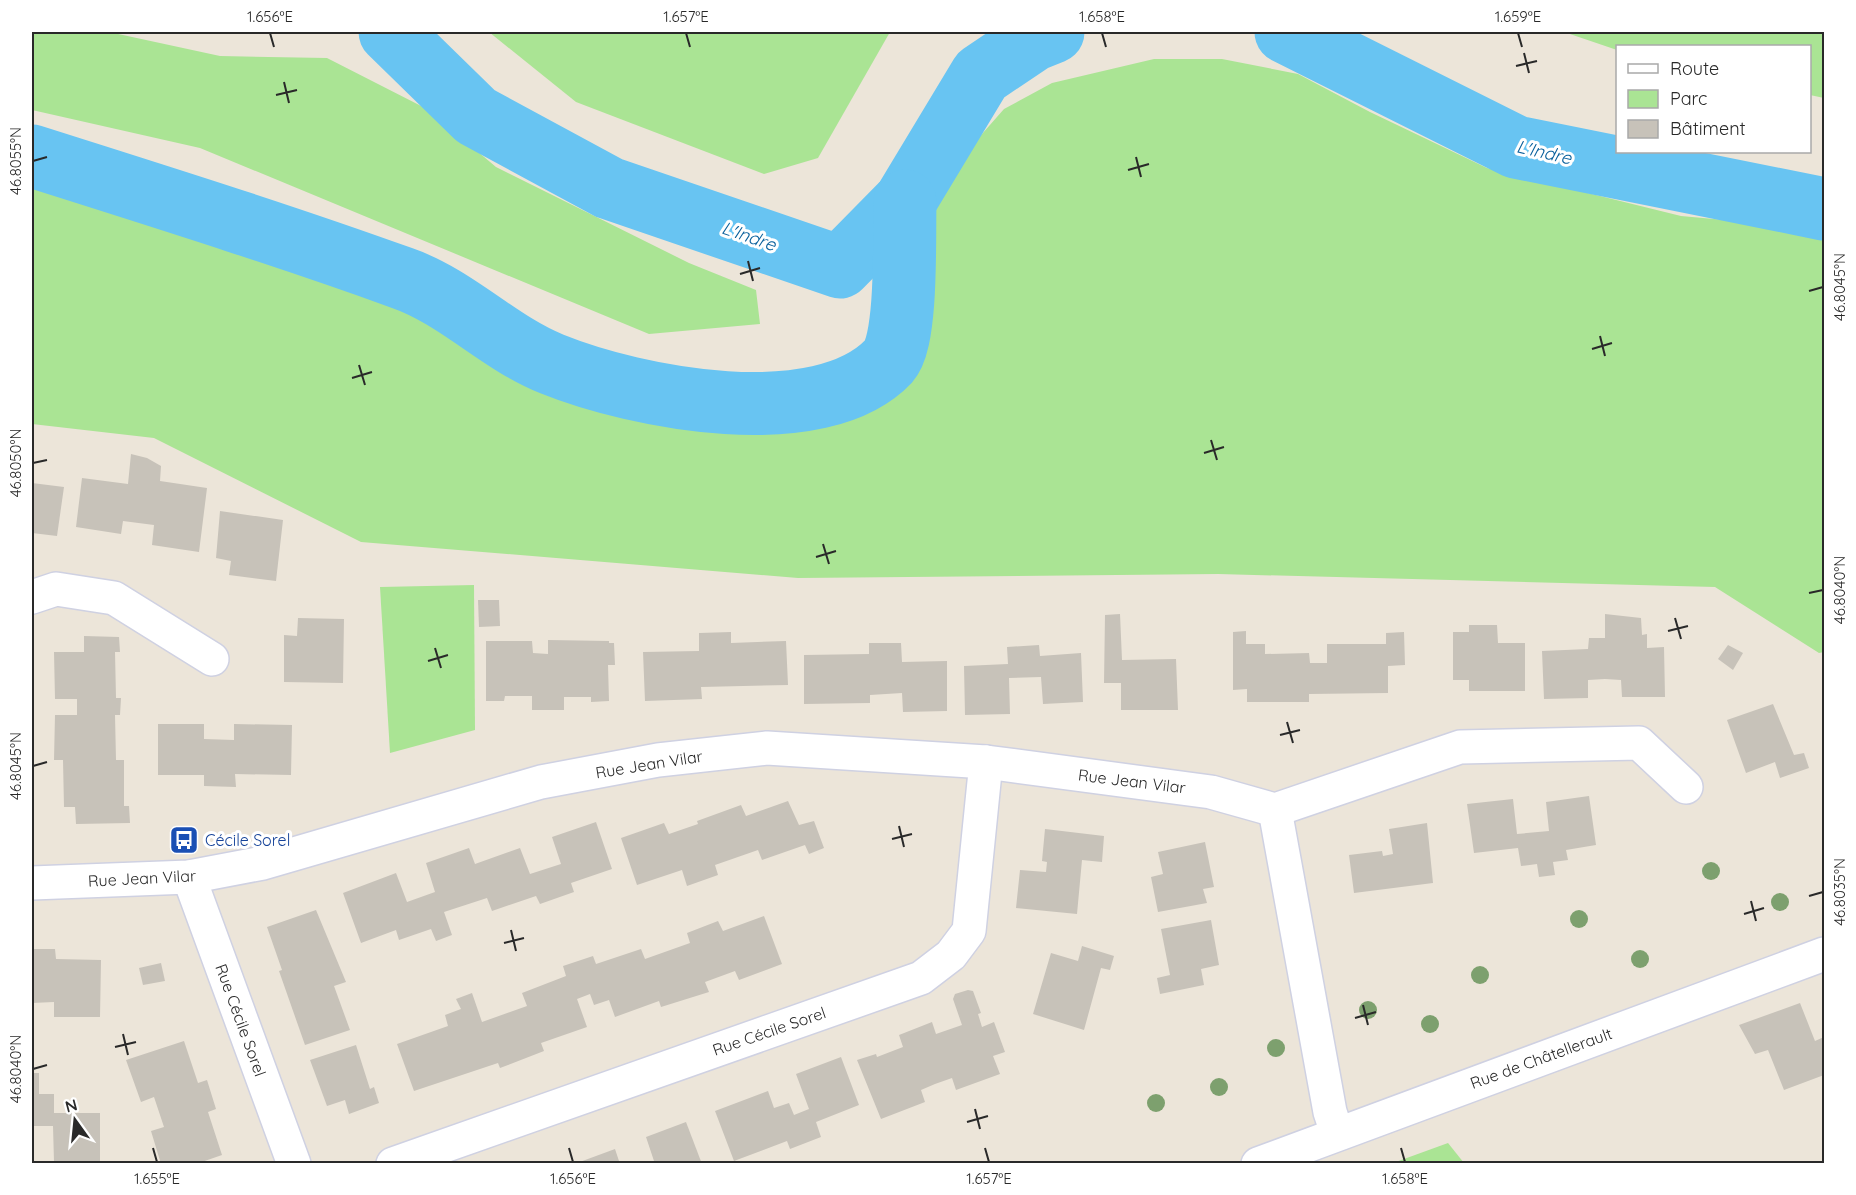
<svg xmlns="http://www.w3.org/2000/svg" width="1856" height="1195" viewBox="0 0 1856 1195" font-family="Quicksand,sans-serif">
	<rect width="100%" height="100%" fill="#ece5d9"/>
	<!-- green -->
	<g fill="#aae494">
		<polygon points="32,32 109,32 220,56 327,58 427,109 496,167 689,263 756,290 760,324 649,334 200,148 32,110"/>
		<polygon points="489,32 890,32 818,158 764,174 576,102"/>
		<polygon points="1564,32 1824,32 1824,98 1810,95 1810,46 1618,46 1617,50"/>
		<polygon points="1154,59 1222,59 1298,74 1370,112 1487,168 1681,216 1824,229 1824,652 1819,653 1715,587 1218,574 798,578 361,542 154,438 32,424 32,179 154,212 311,275 438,318 600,399 696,417 773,426 884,398 910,357 919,255 930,193 1004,109 1052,83"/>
		<polygon points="474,585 475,730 390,753 380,587"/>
		<polygon points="1448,1143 1464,1163 1393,1163"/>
	</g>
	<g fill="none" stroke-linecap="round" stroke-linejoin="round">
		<!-- river -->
		<g stroke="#68c4f2" stroke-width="63">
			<polyline points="390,32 476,116 609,188 840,267 905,201 981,75 1033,40 1053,32"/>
			<polyline points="1286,32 1516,147 1824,209"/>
			<path d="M32 156C155 195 280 234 402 278 457 297 499 343 552 364 636 398 820 434 889 361 908 340 904 232 905 201"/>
		</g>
	</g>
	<!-- building -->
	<g fill="#c7c2b9">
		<polygon points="131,454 147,458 161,466 160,481 207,488 199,552 152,545 154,525 123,521 121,534 76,527 82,478 128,484"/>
		<polygon points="32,483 64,487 57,536 32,533"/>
		<polygon points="220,511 283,520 276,581 229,575 231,561 216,558"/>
		<polygon points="478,600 499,600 500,626 479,627"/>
		<polygon points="1120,614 1122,660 1176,659 1178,710 1121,710 1121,683 1104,683 1105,615"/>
		<polygon points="1605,614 1641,618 1642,635 1647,634 1647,648 1664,647 1665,697 1622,697 1621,680 1605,679 1588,680 1588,698 1544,699 1542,651 1588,649 1589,638 1605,638"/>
		<polygon points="298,618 344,619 343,683 284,682 284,635 297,636"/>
		<polygon points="1469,625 1497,625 1498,643 1525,643 1525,691 1469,691 1469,680 1453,680 1453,632 1469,632"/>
		<polygon points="1246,631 1246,644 1265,644 1265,654 1309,653 1310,663 1327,663 1327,644 1386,644 1386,633 1404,632 1405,665 1388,666 1388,693 1309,694 1309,702 1247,702 1247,689 1233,690 1233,632"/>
		<polygon points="731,632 731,643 786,641 788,685 701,687 702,699 645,701 643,652 699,651 699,633"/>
		<polygon points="84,636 119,637 120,652 115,652 116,698 121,698 120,715 115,715 116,760 124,760 124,806 129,806 130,823 76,824 75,807 64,807 63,760 54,760 55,715 77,715 77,699 55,699 54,652 84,652"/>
		<polygon points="548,640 609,641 609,643 614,643 615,665 608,665 609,701 591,702 591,697 564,697 564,710 532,710 532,696 505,696 504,701 486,701 486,641 532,641 533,653 548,654"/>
		<polygon points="869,643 901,643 902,662 947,661 947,711 903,712 902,693 870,695 870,703 804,704 804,655 869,654"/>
		<polygon points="1039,645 1040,656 1081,653 1083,702 1043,704 1041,677 1009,678 1010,714 965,715 964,666 1008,664 1007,647"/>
		<polygon points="1728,645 1743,653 1733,670 1718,659"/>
		<polygon points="1773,704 1794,755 1804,753 1809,768 1780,778 1775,762 1746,773 1727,720"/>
		<polygon points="158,724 204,724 204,739 234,740 234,724 292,725 291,775 235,774 236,787 204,786 204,775 158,775"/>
		<polygon points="1589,796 1596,845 1566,850 1568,860 1553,862 1555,875 1539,877 1537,864 1521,866 1518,848 1474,853 1467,804 1513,799 1517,834 1549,831 1546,802"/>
		<polygon points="788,801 799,825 814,821 824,848 809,854 805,845 762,860 758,850 715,865 718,875 687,886 682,870 637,885 621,838 664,823 669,834 698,824 697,821 741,805 746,816"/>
		<polygon points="596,822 612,869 571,883 574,892 540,904 536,896 492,911 487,898 444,912 452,935 436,941 431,929 399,940 396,930 361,943 343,893 396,873 407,902 435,892 426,863 469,848 475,864 520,848 530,874 561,864 552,837"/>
		<polygon points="1427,823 1433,883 1354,893 1349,855 1382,851 1383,856 1393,854 1389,829"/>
		<polygon points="1045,829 1104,836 1102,862 1082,860 1077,914 1016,908 1020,870 1046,872 1047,862 1042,861"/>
		<polygon points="1205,842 1214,887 1203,889 1207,903 1158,912 1151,877 1163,874 1158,852"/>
		<polygon points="316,910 346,982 334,986 350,1030 305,1045 279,971 282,970 267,927"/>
		<polygon points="764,916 782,964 739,980 735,971 705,982 709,992 661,1007 659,1001 615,1017 609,1000 594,1005 590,994 577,999 587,1027 541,1043 544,1051 500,1068 498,1063 414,1091 397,1044 448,1026 445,1015 461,1009 456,999 472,993 482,1022 527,1006 522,993 566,976 563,966 593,956 596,964 641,949 645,959 690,943 687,933 718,921 723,931"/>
		<polygon points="1211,920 1219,965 1201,969 1204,985 1160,994 1157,978 1170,975 1161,929"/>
		<polygon points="1082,946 1114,956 1110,970 1101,968 1084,1030 1033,1014 1051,953 1078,961"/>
		<polygon points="32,949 55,949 56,959 101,960 100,1017 54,1017 54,1002 32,1003"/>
		<polygon points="161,963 165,981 143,985 139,968"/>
		<polygon points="968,990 973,991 981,1013 978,1014 982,1027 994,1022 1005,1052 993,1056 1000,1074 956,1090 952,1078 935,1084 921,1090 925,1102 881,1119 857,1060 876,1054 877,1057 903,1047 899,1035 932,1022 936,1034 962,1025 953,999 955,994"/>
		<polygon points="1800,1003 1815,1041 1824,1037 1824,1075 1784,1090 1768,1050 1755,1054 1739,1025"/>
		<polygon points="184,1041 198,1083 207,1080 216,1109 208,1112 222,1155 196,1164 161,1164 151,1131 164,1127 154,1097 141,1102 126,1060"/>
		<polygon points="356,1045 370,1089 374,1087 379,1103 349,1114 345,1100 327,1106 310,1060"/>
		<polygon points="841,1057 859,1105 816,1122 821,1137 790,1149 787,1141 734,1161 715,1111 768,1091 774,1108 789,1103 794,1115 809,1109 796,1074"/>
		<polygon points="32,1073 39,1073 39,1094 54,1094 54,1113 100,1113 100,1162 54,1162 53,1126 32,1126"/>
		<polygon points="686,1122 702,1164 655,1164 646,1137"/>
		<polygon points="615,1149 620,1164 577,1164 577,1163"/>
	</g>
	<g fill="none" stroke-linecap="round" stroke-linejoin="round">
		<!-- street casing -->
		<g stroke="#cfd1e2" stroke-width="36">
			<g id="street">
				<polyline points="32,597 56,589 114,598 212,659"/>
				<polyline points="1275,810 1330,1112 1337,1133"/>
				<polyline points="189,877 294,1164"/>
				<polyline points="32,883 189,877 263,863 541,782 658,760 767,748 986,762 1211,792 1275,810 1460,747 1639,743 1686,787"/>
				<polyline points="393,1164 921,978 951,955 969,931 986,762"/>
			</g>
		</g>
		<!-- secondary casing -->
		<g stroke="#cfd1e2" stroke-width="36">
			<polyline id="secondary" points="1258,1164 1824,954"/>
		</g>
		<!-- street -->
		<use href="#street" stroke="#fff" stroke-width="33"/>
		<!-- secondary -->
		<use href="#secondary" stroke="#fff" stroke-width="33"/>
	</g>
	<!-- trees -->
	<g fill="#7da06e">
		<circle cx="1711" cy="871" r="9"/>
		<circle cx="1780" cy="902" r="9"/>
		<circle cx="1579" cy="919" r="9"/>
		<circle cx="1640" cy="959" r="9"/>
		<circle cx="1480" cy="975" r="9"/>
		<circle cx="1368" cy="1010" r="9"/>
		<circle cx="1430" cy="1024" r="9"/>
		<circle cx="1276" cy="1048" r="9"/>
		<circle cx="1219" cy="1087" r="9"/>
		<circle cx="1156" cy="1103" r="9"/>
	</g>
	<!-- ticks -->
	<path fill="none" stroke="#292929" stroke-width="2" d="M270 33 274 47M686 33 690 47M1102 33 1106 47M1518 33 1522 47M1524 53 1529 73M1516 66 1537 61M284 82 289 103M276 95 297 90M1136 157 1141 177M33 161 47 157M1128 170 1149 164M748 261 753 281M740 274 760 268M1809 291 1823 287M1600 336 1605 356M1592 349 1612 343M359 365 365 385M352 378 372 372M1211 440 1217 460M1204 453 1224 447M33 463 47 460M823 544 829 564M816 557 836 551M1809 593 1823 590M1675 618 1681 639M1668 631 1688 626M435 648 441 668M428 661 448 655M1287 722 1293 743M1280 735 1300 730M33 766 47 762M899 826 904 847M892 839 912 834M1809 896 1823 892M1751 901 1756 921M1744 914 1764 908M511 930 516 951M504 943 524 938M1363 1005 1368 1025M1355 1018 1376 1012M123 1034 128 1055M115 1047 136 1042M33 1069 47 1065M975 1109 980 1129M967 1122 988 1116M153 1148 157 1162M569 1148 573 1162M985 1148 989 1162M1401 1148 1405 1162"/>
	<!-- icons -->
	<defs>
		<g id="bus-square" transform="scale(1.5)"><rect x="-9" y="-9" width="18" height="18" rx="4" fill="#1a4fb4" stroke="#fff"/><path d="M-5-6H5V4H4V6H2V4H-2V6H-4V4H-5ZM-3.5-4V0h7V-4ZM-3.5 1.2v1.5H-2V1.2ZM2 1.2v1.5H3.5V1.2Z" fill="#fff"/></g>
	</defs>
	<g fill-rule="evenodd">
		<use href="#bus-square" x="184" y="840"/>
	</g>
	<g text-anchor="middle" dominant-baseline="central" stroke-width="6" stroke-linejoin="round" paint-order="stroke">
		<!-- street labels -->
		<g font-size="16" fill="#292929" stroke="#fff">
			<text transform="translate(649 764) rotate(-9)">Rue Jean Vilar</text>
			<text transform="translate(1132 781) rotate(7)">Rue Jean Vilar</text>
			<text transform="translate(142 878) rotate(-3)">Rue Jean Vilar</text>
			<text transform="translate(241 1020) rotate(70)">Rue Cécile Sorel</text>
			<text transform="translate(769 1031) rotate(-19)">Rue Cécile Sorel</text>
			<text transform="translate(1541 1058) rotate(-20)">Rue de Châtellerault</text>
		</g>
		<!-- transit labels -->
		<g font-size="16" fill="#164399" stroke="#fff" text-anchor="start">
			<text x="205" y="840">Cécile Sorel</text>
		</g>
		<!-- water labels -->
		<g font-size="18" font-style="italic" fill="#09609c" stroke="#fff">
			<text transform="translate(1544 152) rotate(13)">L'Indre</text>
			<text transform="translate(749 236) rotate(19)">L'Indre</text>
		</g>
	</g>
	<!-- border -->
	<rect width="1856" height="1195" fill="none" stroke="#ffffff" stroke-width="66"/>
	<!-- legend -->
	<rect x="1616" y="45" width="195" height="108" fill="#ffffff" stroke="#a9a9a9" stroke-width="1.5"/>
	<rect x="1628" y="64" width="30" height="9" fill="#ffffff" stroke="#a9a9a9" stroke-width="1.5"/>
	<text x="1670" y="75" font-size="18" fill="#292929">Route</text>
	<rect x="1628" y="90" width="30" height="18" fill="#aae494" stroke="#a9a9a9" stroke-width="1.5"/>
	<text x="1670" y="105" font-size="18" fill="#292929">Parc</text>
	<rect x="1628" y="120" width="30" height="18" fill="#c7c2b9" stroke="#a9a9a9" stroke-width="1.5"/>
	<text x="1670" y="135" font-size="18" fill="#292929">Bâtiment</text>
	<!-- north arrow -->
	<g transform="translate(75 1120) rotate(345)" stroke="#ffffff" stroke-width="4.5" paint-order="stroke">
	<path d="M0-4.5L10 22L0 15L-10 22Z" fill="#292929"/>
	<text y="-9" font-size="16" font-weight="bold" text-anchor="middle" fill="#292929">N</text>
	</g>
	<rect x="33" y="33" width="1790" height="1129" fill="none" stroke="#292929" stroke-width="2"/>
	<g font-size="15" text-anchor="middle" fill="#292929">
		<text x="270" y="22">1.656°E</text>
		<text x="686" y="22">1.657°E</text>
		<text x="1102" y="22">1.658°E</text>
		<text x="1518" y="22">1.659°E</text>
		<text transform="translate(16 161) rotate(-90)" y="5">46.8055°N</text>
		<text transform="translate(1840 287) rotate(-90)" y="5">46.8045°N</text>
		<text transform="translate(16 463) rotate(-90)" y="5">46.8050°N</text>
		<text transform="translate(1840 590) rotate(-90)" y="5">46.8040°N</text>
		<text transform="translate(16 766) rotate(-90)" y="5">46.8045°N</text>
		<text transform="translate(1840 892) rotate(-90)" y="5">46.8035°N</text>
		<text transform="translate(16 1069) rotate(-90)" y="5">46.8040°N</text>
		<text x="157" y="1184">1.655°E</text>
		<text x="573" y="1184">1.656°E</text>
		<text x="989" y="1184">1.657°E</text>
		<text x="1405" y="1184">1.658°E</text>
	</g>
</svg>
